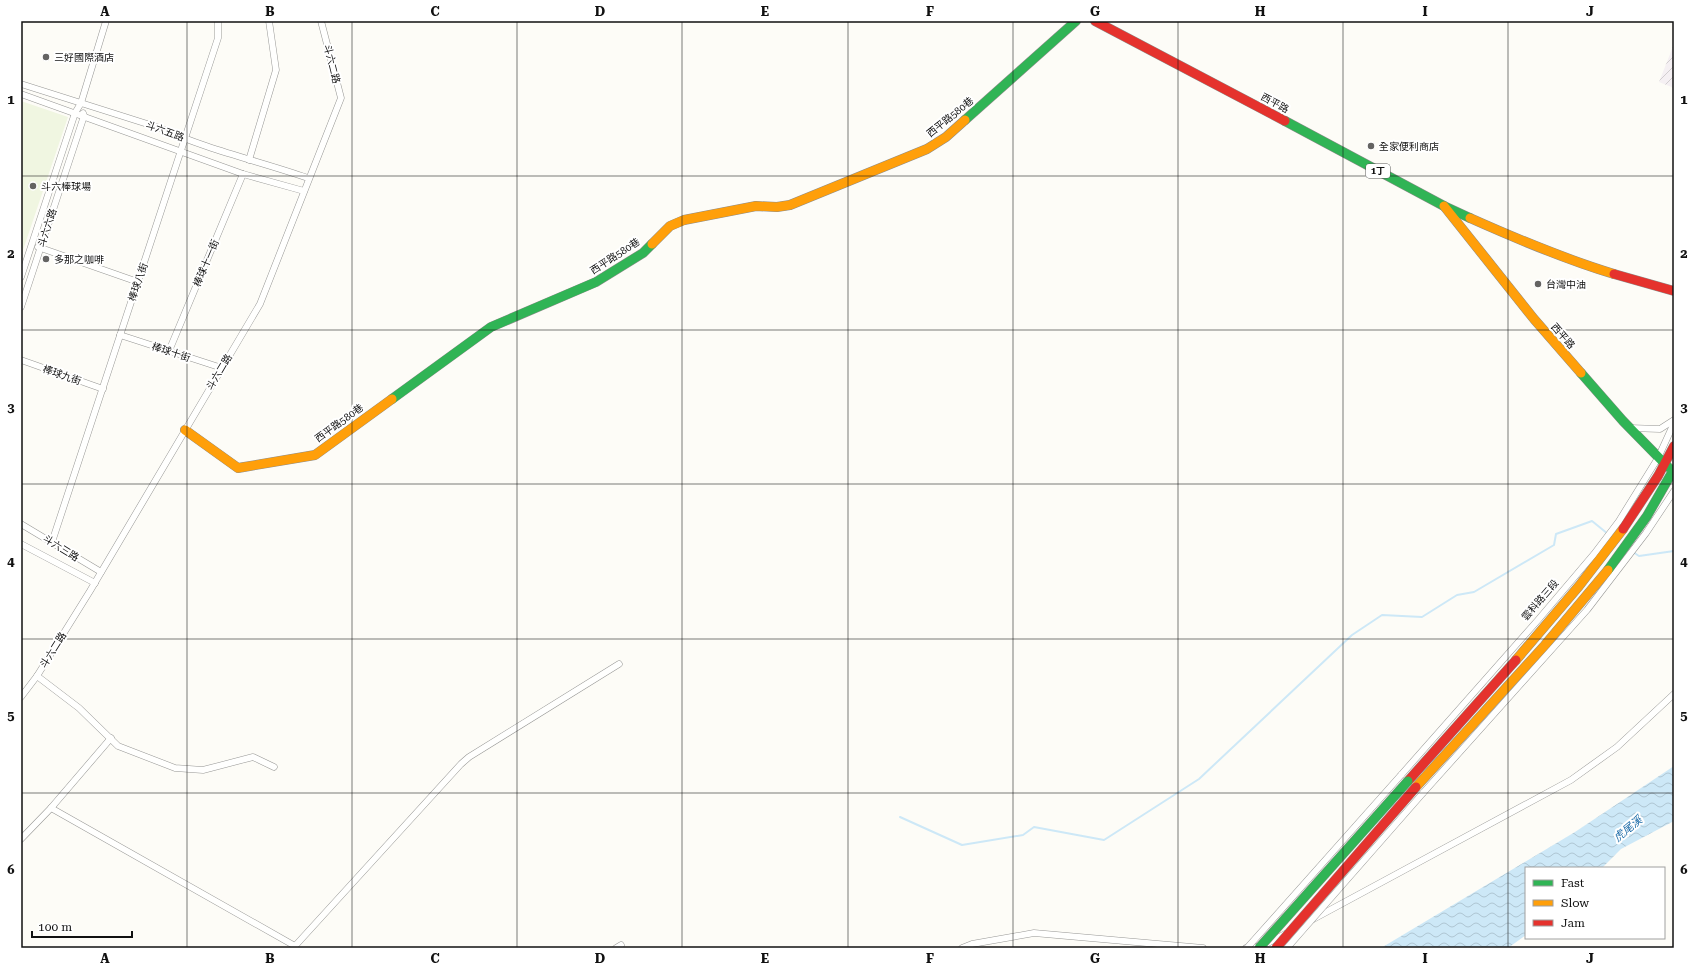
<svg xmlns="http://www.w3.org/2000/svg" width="1695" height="969" viewBox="0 0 1695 969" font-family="'Roboto Serif','Noto Sans TC',serif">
	<defs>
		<pattern id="industrial-furrows" width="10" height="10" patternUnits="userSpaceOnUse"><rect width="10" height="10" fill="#f5f0f3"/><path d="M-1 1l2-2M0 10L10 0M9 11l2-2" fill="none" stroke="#d1cdcf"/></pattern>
		<pattern id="water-waves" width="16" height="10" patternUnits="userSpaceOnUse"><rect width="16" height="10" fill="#cde8f7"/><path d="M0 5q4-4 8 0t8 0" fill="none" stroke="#afc6d3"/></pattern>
	</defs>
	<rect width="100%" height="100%" fill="#fdfcf7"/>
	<!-- industrial -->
	<polygon fill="url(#industrial-furrows)" points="1674,44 1674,88 1659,82"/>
	<!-- pitch -->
	<polygon fill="#f0f6e1" points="21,101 68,117 21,256"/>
	<!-- water -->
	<polygon fill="url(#water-waves)" points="1674,766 1674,821 1621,849 1602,868 1526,868 1526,935 1508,948 1381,948 1575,832"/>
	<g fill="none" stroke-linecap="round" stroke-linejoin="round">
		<!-- stream -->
		<g stroke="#cde8f7" stroke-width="2">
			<polyline points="1633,552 1639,556 1674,551"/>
			<polyline points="900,817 962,845 1023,835 1034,827 1104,840 1199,779 1352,635 1382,615 1422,617 1457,595 1474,592 1554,545 1556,534 1592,521 1608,534"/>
		</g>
		<!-- street casing -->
		<g stroke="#979795" stroke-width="7">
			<g id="street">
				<path d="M21 84 160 128C208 150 259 161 308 178"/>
				<polyline points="21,94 243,174 304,191"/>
				<polyline points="249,160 276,70 269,21"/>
				<polyline points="38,247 138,282"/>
				<polyline points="21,277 75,113 81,103 106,21"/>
				<polyline points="21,307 84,116 83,113"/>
				<polyline points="120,335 222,368"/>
				<polyline points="169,351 243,174"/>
				<polyline points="21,360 103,389"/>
				<polyline points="1630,428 1660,429 1674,420"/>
				<polyline points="21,524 101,572"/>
				<polyline points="52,542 218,38 218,21"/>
				<polyline points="21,544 95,583"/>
				<polyline points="37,676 79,708 118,746 175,768 203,770 253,757 274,767"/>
				<polyline points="21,697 37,676 90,591 260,304 341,98 321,21"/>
				<polyline points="1401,775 1538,620 1594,554 1619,521 1658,458 1674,423"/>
				<polyline points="1423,793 1587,610 1646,533 1674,491"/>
				<polyline points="51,808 295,946 461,764 469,757 619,664"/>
				<polyline points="21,839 51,808 111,738"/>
				<polyline points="1293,930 1571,780 1617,747 1674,694"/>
				<polyline points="616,948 621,945"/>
				<polyline points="962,948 972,944 1034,933 1203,948"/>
				<polyline points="1246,948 1262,946 1285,934"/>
			</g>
		</g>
		<!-- fast casing -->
		<g stroke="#8e8d8b" stroke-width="10">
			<g id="fast">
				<polyline points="965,120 1076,21"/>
				<polyline points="1285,121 1444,206 1470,218"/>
				<polyline points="1581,373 1623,421 1668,467"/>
				<polyline points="392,399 491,327 596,282 643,253 652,244"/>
				<polyline points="1608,570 1647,516 1674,469"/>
			</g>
		</g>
		<!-- slow casing -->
		<g stroke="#8e8d8b" stroke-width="10">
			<g id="slow">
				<polyline points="1444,206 1534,319 1581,373"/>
				<path d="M1470 218C1517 239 1564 259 1614 274"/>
				<polyline points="652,244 670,226 684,220 756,206 777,207 790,205 927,149 946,137 965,120"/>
				<polyline points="185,430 238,468 315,455 392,399"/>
				<polyline points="1516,660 1579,586 1623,529"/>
				<polyline points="1416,787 1545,645 1608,570"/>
			</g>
		</g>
		<!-- jam casing -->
		<g stroke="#8e8d8b" stroke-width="10">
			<g id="jam">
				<polyline points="1095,21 1285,121"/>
				<polyline points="1614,274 1674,291"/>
				<polyline points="1623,529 1658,476 1674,446"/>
				<polyline points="1408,781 1516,660"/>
			</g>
		</g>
		<!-- street -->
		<use href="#street" stroke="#fffffe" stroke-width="6"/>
		<!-- fast -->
		<use href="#fast" stroke="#30b455" stroke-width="9"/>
		<!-- slow -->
		<use href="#slow" stroke="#ff9f0a" stroke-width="9"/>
		<!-- jam -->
		<use href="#jam" stroke="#e5322d" stroke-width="9"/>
		<!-- street-bridge casing -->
		<g stroke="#979795" stroke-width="7" stroke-linecap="butt">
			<g id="street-bridge">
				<polyline points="1247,948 1401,775"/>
				<polyline points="1287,948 1423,793"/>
			</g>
		</g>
		<!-- fast-bridge casing -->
		<g stroke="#8e8d8b" stroke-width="10" stroke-linecap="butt">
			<polyline id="fast-bridge" points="1259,948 1408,781"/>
		</g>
		<!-- jam-bridge casing -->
		<g stroke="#8e8d8b" stroke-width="10" stroke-linecap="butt">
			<polyline id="jam-bridge" points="1276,948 1416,787"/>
		</g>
		<!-- street-bridge -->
		<use href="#street-bridge" stroke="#fffffe" stroke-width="6"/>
		<!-- fast-bridge -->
		<use href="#fast-bridge" stroke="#30b455" stroke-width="9"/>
		<!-- jam-bridge -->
		<use href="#jam-bridge" stroke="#e5322d" stroke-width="9"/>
	</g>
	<!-- grid -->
	<path fill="none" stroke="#111" stroke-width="1" stroke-opacity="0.55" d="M187 21V948M352 21V948M517 21V948M682 21V948M848 21V948M1013 21V948M1178 21V948M1343 21V948M1508 21V948M21 176H1674M21 330H1674M21 484H1674M21 639H1674M21 793H1674"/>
	<!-- markers -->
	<g fill="#646362" stroke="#fff" stroke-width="1.5">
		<circle cx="46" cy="57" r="4"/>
		<circle cx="1371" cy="146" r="4"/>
		<circle cx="33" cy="186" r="4"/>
		<circle cx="46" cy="259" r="4"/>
		<circle cx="1538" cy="284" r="4"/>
	</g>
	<g text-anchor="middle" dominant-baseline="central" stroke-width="4" stroke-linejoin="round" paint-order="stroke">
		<!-- shield labels -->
		<rect fill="#fff" stroke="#585858" stroke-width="1" x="1366" y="164" width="24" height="14" rx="3"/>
		<g font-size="9" font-weight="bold" fill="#111">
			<text x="1378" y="171">1丁</text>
		</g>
		<!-- poi labels -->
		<g font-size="10" fill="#111" stroke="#fff" text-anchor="start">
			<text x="54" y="57">三好國際酒店</text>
			<text x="1379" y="146">全家便利商店</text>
			<text x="41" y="186">斗六棒球場</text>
			<text x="54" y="259">多那之咖啡</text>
			<text x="1546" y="284">台灣中油</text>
		</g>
		<!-- street labels -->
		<g font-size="10" fill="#111" stroke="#fff">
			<text transform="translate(332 64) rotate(76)">斗六二路</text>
			<text transform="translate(1275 103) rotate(28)">西平路</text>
			<text transform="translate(950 117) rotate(-39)">西平路580巷</text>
			<text transform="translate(165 131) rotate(20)">斗六五路</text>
			<text transform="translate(47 228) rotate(-72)">斗六六路</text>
			<text transform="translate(615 256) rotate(-33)">西平路580巷</text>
			<text transform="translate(206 263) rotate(-67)">棒球十一街</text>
			<text transform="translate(138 282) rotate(-71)">棒球八街</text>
			<text transform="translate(1563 336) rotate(49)">西平路</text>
			<text transform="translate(171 352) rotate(18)">棒球十街</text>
			<text transform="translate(219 372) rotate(-59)">斗六二路</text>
			<text transform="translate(62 375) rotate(19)">棒球九街</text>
			<text transform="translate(339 423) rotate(-36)">西平路580巷</text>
			<text transform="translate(61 548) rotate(32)">斗六三路</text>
			<text transform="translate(1540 600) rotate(-49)">雲科路三段</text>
			<text transform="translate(53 650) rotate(-58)">斗六二路</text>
		</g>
		<!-- water labels -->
		<g font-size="11" font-style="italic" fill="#1768a6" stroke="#fff">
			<text transform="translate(1628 829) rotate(-40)">虎尾溪</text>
		</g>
	</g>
	<!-- border -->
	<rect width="1695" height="969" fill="none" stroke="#ffffff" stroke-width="44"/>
	<!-- legend -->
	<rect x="1525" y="867" width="140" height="72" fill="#ffffff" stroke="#a0a0a0"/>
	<rect x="1533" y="880" width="20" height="6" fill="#30b455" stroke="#a0a0a0"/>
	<text x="1561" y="887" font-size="12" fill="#111111">Fast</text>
	<rect x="1533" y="900" width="20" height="6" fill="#ff9f0a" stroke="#a0a0a0"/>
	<text x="1561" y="907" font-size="12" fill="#111111">Slow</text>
	<rect x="1533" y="920" width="20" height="6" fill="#e5322d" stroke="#a0a0a0"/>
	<text x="1561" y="927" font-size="12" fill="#111111">Jam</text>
	<!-- scale -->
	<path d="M32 931v6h100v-6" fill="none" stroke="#111111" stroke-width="2"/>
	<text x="38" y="931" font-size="12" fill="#111111" stroke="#ffffff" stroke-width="3" paint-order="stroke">100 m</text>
	<rect x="22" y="22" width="1651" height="925" fill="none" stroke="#111" stroke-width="1.5"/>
	<g font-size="13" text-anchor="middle" font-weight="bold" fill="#111">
		<text x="105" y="16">A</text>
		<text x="270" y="16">B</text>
		<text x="435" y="16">C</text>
		<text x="600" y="16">D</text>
		<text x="765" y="16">E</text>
		<text x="930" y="16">F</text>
		<text x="1095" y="16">G</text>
		<text x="1260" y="16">H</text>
		<text x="1425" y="16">I</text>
		<text x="1590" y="16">J</text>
		<text x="11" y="104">1</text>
		<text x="1684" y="104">1</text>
		<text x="11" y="258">2</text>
		<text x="1684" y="258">2</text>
		<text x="11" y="412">3</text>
		<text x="1684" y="412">3</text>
		<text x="11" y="566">4</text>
		<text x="1684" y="566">4</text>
		<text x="11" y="720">5</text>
		<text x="1684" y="720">5</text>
		<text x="11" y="874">6</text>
		<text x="1684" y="874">6</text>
		<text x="105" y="963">A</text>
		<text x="270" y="963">B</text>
		<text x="435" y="963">C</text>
		<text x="600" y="963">D</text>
		<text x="765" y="963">E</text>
		<text x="930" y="963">F</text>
		<text x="1095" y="963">G</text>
		<text x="1260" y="963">H</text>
		<text x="1425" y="963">I</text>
		<text x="1590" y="963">J</text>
	</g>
</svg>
